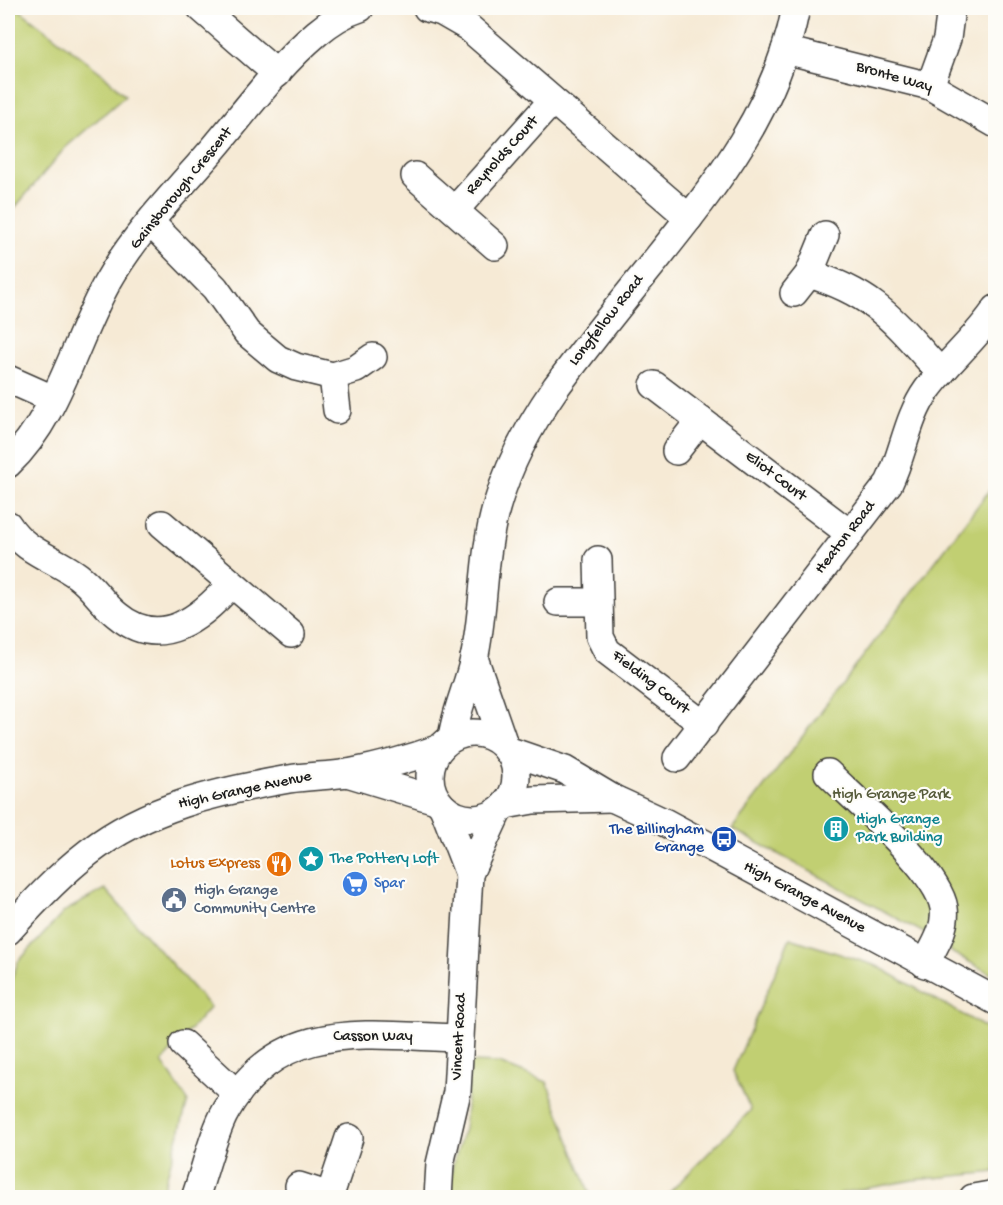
<svg xmlns="http://www.w3.org/2000/svg" width="1003" height="1205" viewBox="0 0 1003 1205" font-family="'Gochi Hand',sans-serif">
	<rect width="100%" height="100%" fill="#fdfcf7"/>
	<filter id="ink" filterUnits="userSpaceOnUse"><feTurbulence type="fractalNoise" baseFrequency=".0167" numOctaves="2"/><feDisplacementMap in="SourceGraphic" scale="12" xChannelSelector="R" yChannelSelector="G"/><feConvolveMatrix kernelMatrix="1 2 1 2 8 2 1 2 1" color-interpolation-filters="sRGB"/></filter>
	<filter id="wash" filterUnits="userSpaceOnUse"><feTurbulence type="fractalNoise" baseFrequency=".008" numOctaves="4" result="noise"/><feDisplacementMap in="SourceGraphic" scale="24" xChannelSelector="R" yChannelSelector="G"/><feGaussianBlur stdDeviation="1.35" result="paint"/><feColorMatrix in="noise" values="0 0 0 0 0 0 0 0 0 0 0 0 0 0 0 0 0 1.4 0 .05"/><feComposite in="paint" operator="in"/></filter>
	<g filter="url(#wash)">
		<rect width="100%" height="100%" fill="#f6ead5"/>
		<!-- green -->
		<g fill="#c1cf72" stroke="#6e7647" stroke-width="1.5">
			<polygon points="8,8 17,8 104,75 125,96 65,148 8,216 8,118 13,110 8,108"/>
			<polygon points="995,483 995,976 951,952 950,947 732,829"/>
			<polygon points="105,889 210,1007 162,1062 188,1101 161,1197 8,1197 8,989 18,962 65,911"/>
			<polygon points="790,938 877,966 995,1033 995,1172 913,1180 841,1193 837,1197 665,1197 751,1110 733,1071"/>
			<polygon points="470,1062 499,1063 547,1082 591,1197 448,1198 453,1164 464,1129"/>
		</g>
	</g>
	<g filter="url(#ink)">
		<g fill="none" stroke-linecap="round" stroke-linejoin="round">
			<!-- minor casing -->
			<g stroke="#3d3b38" stroke-width="30">
				<g id="minor">
					<polyline points="201,8 277,74"/>
					<polyline points="427,8 442,12 468,27 689,218"/>
					<polyline points="785,50 930,86 996,124"/>
					<polyline points="930,86 947,39 951,8"/>
					<polyline points="415,176 495,246"/>
					<polyline points="455,210 552,101"/>
					<polyline points="150,222 215,288 247,333 278,359 296,367 333,376 356,369 373,357"/>
					<path d="M809 274C877 294 896 324 941 373"/>
					<polyline points="794,293 809,274 825,235"/>
					<polyline points="333,376 337,410"/>
					<polyline points="8,379 53,399"/>
					<polyline points="654,385 849,533"/>
					<polyline points="676,451 700,420"/>
					<path d="M8 464C58 417 74 342 107 283 135 233 177 191 214 148 247 109 278 66 317 33 330 22 344 13 360 8"/>
					<polyline points="162,524 291,634"/>
					<path d="M8 525C25 552 54 558 78 576 93 587 102 603 117 615 161 652 202 617 231 584"/>
					<polyline points="598,560 600,637 607,651 704,725"/>
					<polyline points="558,602 599,602"/>
					<polyline points="474,658 505,747"/>
					<circle cx="473" cy="776" r="43"/>
					<path d="M452 738C456 710 468 686 474 659 485 611 482 553 497 505 509 463 531 423 556 387 588 344 621 303 655 261 718 182 776 110 796 8"/>
					<polyline points="507,750 565,770 612,798 664,822 996,1001"/>
					<path d="M677 758 889 483C904 452 907 418 927 390 948 361 976 339 996 309"/>
					<polyline points="347,773 436,800"/>
					<path d="M828 773C857 802 938 870 944 908 947 928 934 947 925 964"/>
					<polyline points="505,805 533,800 612,798"/>
					<polyline points="443,807 469,874"/>
					<path d="M8 931C33 903 59 875 89 852 147 807 219 791 289 779 309 776 329 776 348 773 380 767 410 759 440 748"/>
					<polyline points="183,1044 237,1094"/>
					<polyline points="299,1186 330,1196"/>
					<path d="M195 1198C204 1173 214 1131 226 1111 280 1016 369 1036 460 1038"/>
					<polyline points="329,1198 349,1138"/>
					<polyline points="438,1198 440,1164 457,1092 469,874 498,811"/>
					<polyline points="973,1198 996,1194"/>
				</g>
			</g>
			<!-- minor -->
			<use href="#minor" stroke="#fff" stroke-width="27"/>
		</g>
	</g>
	<!-- icons -->
	<defs>
		<g id="building-disc" transform="scale(1.35)"><circle r="9.5" fill="#0f9aa8" stroke="#fdfcf7"/><path d="M-4-6H4V6H1V3H-1V6H-4ZM-2.5-4.3h1.7v1.8h-1.7ZM.8-4.3h1.7v1.8H.8ZM-2.5-1h1.7V.8h-1.7ZM.8-1h1.7V.8H.8Z" fill="#fff"/></g>
		<g id="bus-disc" transform="scale(1.35)"><circle r="9.5" fill="#1a4fb4" stroke="#fdfcf7"/><path d="M-5-6H5V4H4V6H2V4H-2V6H-4V4H-5ZM-3.5-4V0h7V-4ZM-3.5 1.2v1.5H-2V1.2ZM2 1.2v1.5H3.5V1.2Z" fill="#fff"/></g>
		<g id="sight-disc" transform="scale(1.35)"><circle r="9.5" fill="#0f9aa8" stroke="#fdfcf7"/><path d="M0-6L1.8-2.2L6-1.7L2.9 1.2L3.7 5.4L0 3.3L-3.7 5.4L-2.9 1.2L-6-1.7L-1.8-2.2Z" fill="#fff"/></g>
		<g id="restaurant-disc" transform="scale(1.35)"><circle r="9.5" fill="#e8710a" stroke="#fdfcf7"/><path d="M-5-6h1v4h1v-4h1v4h1v-4h1v5L-1.5 .5V6h-2V.5L-5-1ZM5-6V6H3V1.5H1.5Q1.5-4 5-6Z" fill="#fff"/></g>
		<g id="supermarket-disc" transform="scale(1.35)"><circle r="9.5" fill="#3f7fe0" stroke="#fdfcf7"/><path d="M-6-5.5h2.5l.6 2H6L4.5 2H-2.5L-4.4-4H-6ZM-1.5 3.2a1.3 1.3 0 1 0 .1 0ZM3 3.2a1.3 1.3 0 1 0 .1 0Z" fill="#fff"/></g>
		<g id="civic-disc" transform="scale(1.35)"><circle r="9.5" fill="#5c6f8a" stroke="#fdfcf7"/><path d="M-.6-6.5H3V-4.5H.6V-3L4-1V1h2V6H-6V1h2V-1L-.6-3ZM-1.2 2.5V6h2.4V2.5Z" fill="#fff"/></g>
	</defs>
	<g fill-rule="evenodd">
		<use href="#building-disc" x="836" y="829"/>
		<use href="#bus-disc" x="724" y="839"/>
		<use href="#sight-disc" x="311" y="859"/>
		<use href="#restaurant-disc" x="279" y="864"/>
		<use href="#supermarket-disc" x="355" y="884"/>
		<use href="#civic-disc" x="174" y="900"/>
	</g>
	<g text-anchor="middle" dominant-baseline="central" stroke-width="4.5" stroke-linejoin="round" paint-order="stroke">
		<!-- street labels -->
		<g font-size="16" fill="#1c1c1c" stroke="#fdfcf7">
			<text transform="translate(894 78) rotate(16)">Bronte Way</text>
			<text transform="translate(503 156) rotate(-48)">Reynolds Court</text>
			<text transform="translate(182 189) rotate(-51)">Gainsborough Crescent</text>
			<text transform="translate(607 321) rotate(-52)">Longfellow Road</text>
			<text transform="translate(775 477) rotate(37)">Eliot Court</text>
			<text transform="translate(846 538) rotate(-52)">Heaton Road</text>
			<text transform="translate(650 683) rotate(38)">Fielding Court</text>
			<text transform="translate(245 791) rotate(-12)">High Grange Avenue</text>
			<text transform="translate(804 898) rotate(28)">High Grange Avenue</text>
			<text x="373" y="1037">Casson Way</text>
			<text transform="translate(460 1037) rotate(-87)">Vincent Road</text>
		</g>
		<!-- park labels -->
		<g font-size="16" fill="#565b3a" stroke="#fdfcf7">
			<text x="891" y="795">High Grange Park</text>
		</g>
		<!-- culture labels -->
		<g font-size="16" fill="#0d838f" stroke="#fdfcf7" text-anchor="start">
			<text x="856" y="820">High Grange<tspan x="856" dy="18">Park Building</tspan></text>
			<text x="330" y="859">The Pottery Loft</text>
		</g>
		<!-- transit labels -->
		<g font-size="16" fill="#164399" stroke="#fdfcf7" text-anchor="end">
			<text x="704" y="830">The Billingham<tspan x="704" dy="18">Grange</tspan></text>
		</g>
		<!-- food labels -->
		<g font-size="16" fill="#c56008" stroke="#fdfcf7" text-anchor="end">
			<text x="260" y="864">Lotus Express</text>
		</g>
		<!-- shop labels -->
		<g font-size="16" fill="#366cbe" stroke="#fdfcf7" text-anchor="start">
			<text x="374" y="884">Spar</text>
		</g>
		<!-- service labels -->
		<g font-size="16" fill="#4e5e75" stroke="#fdfcf7" text-anchor="start">
			<text x="194" y="891">High Grange<tspan x="194" dy="18">Community Centre</tspan></text>
		</g>
	</g>
	<!-- margin -->
	<rect width="1003" height="1205" fill="none" stroke="#fdfcf7" stroke-width="30"/>
</svg>
